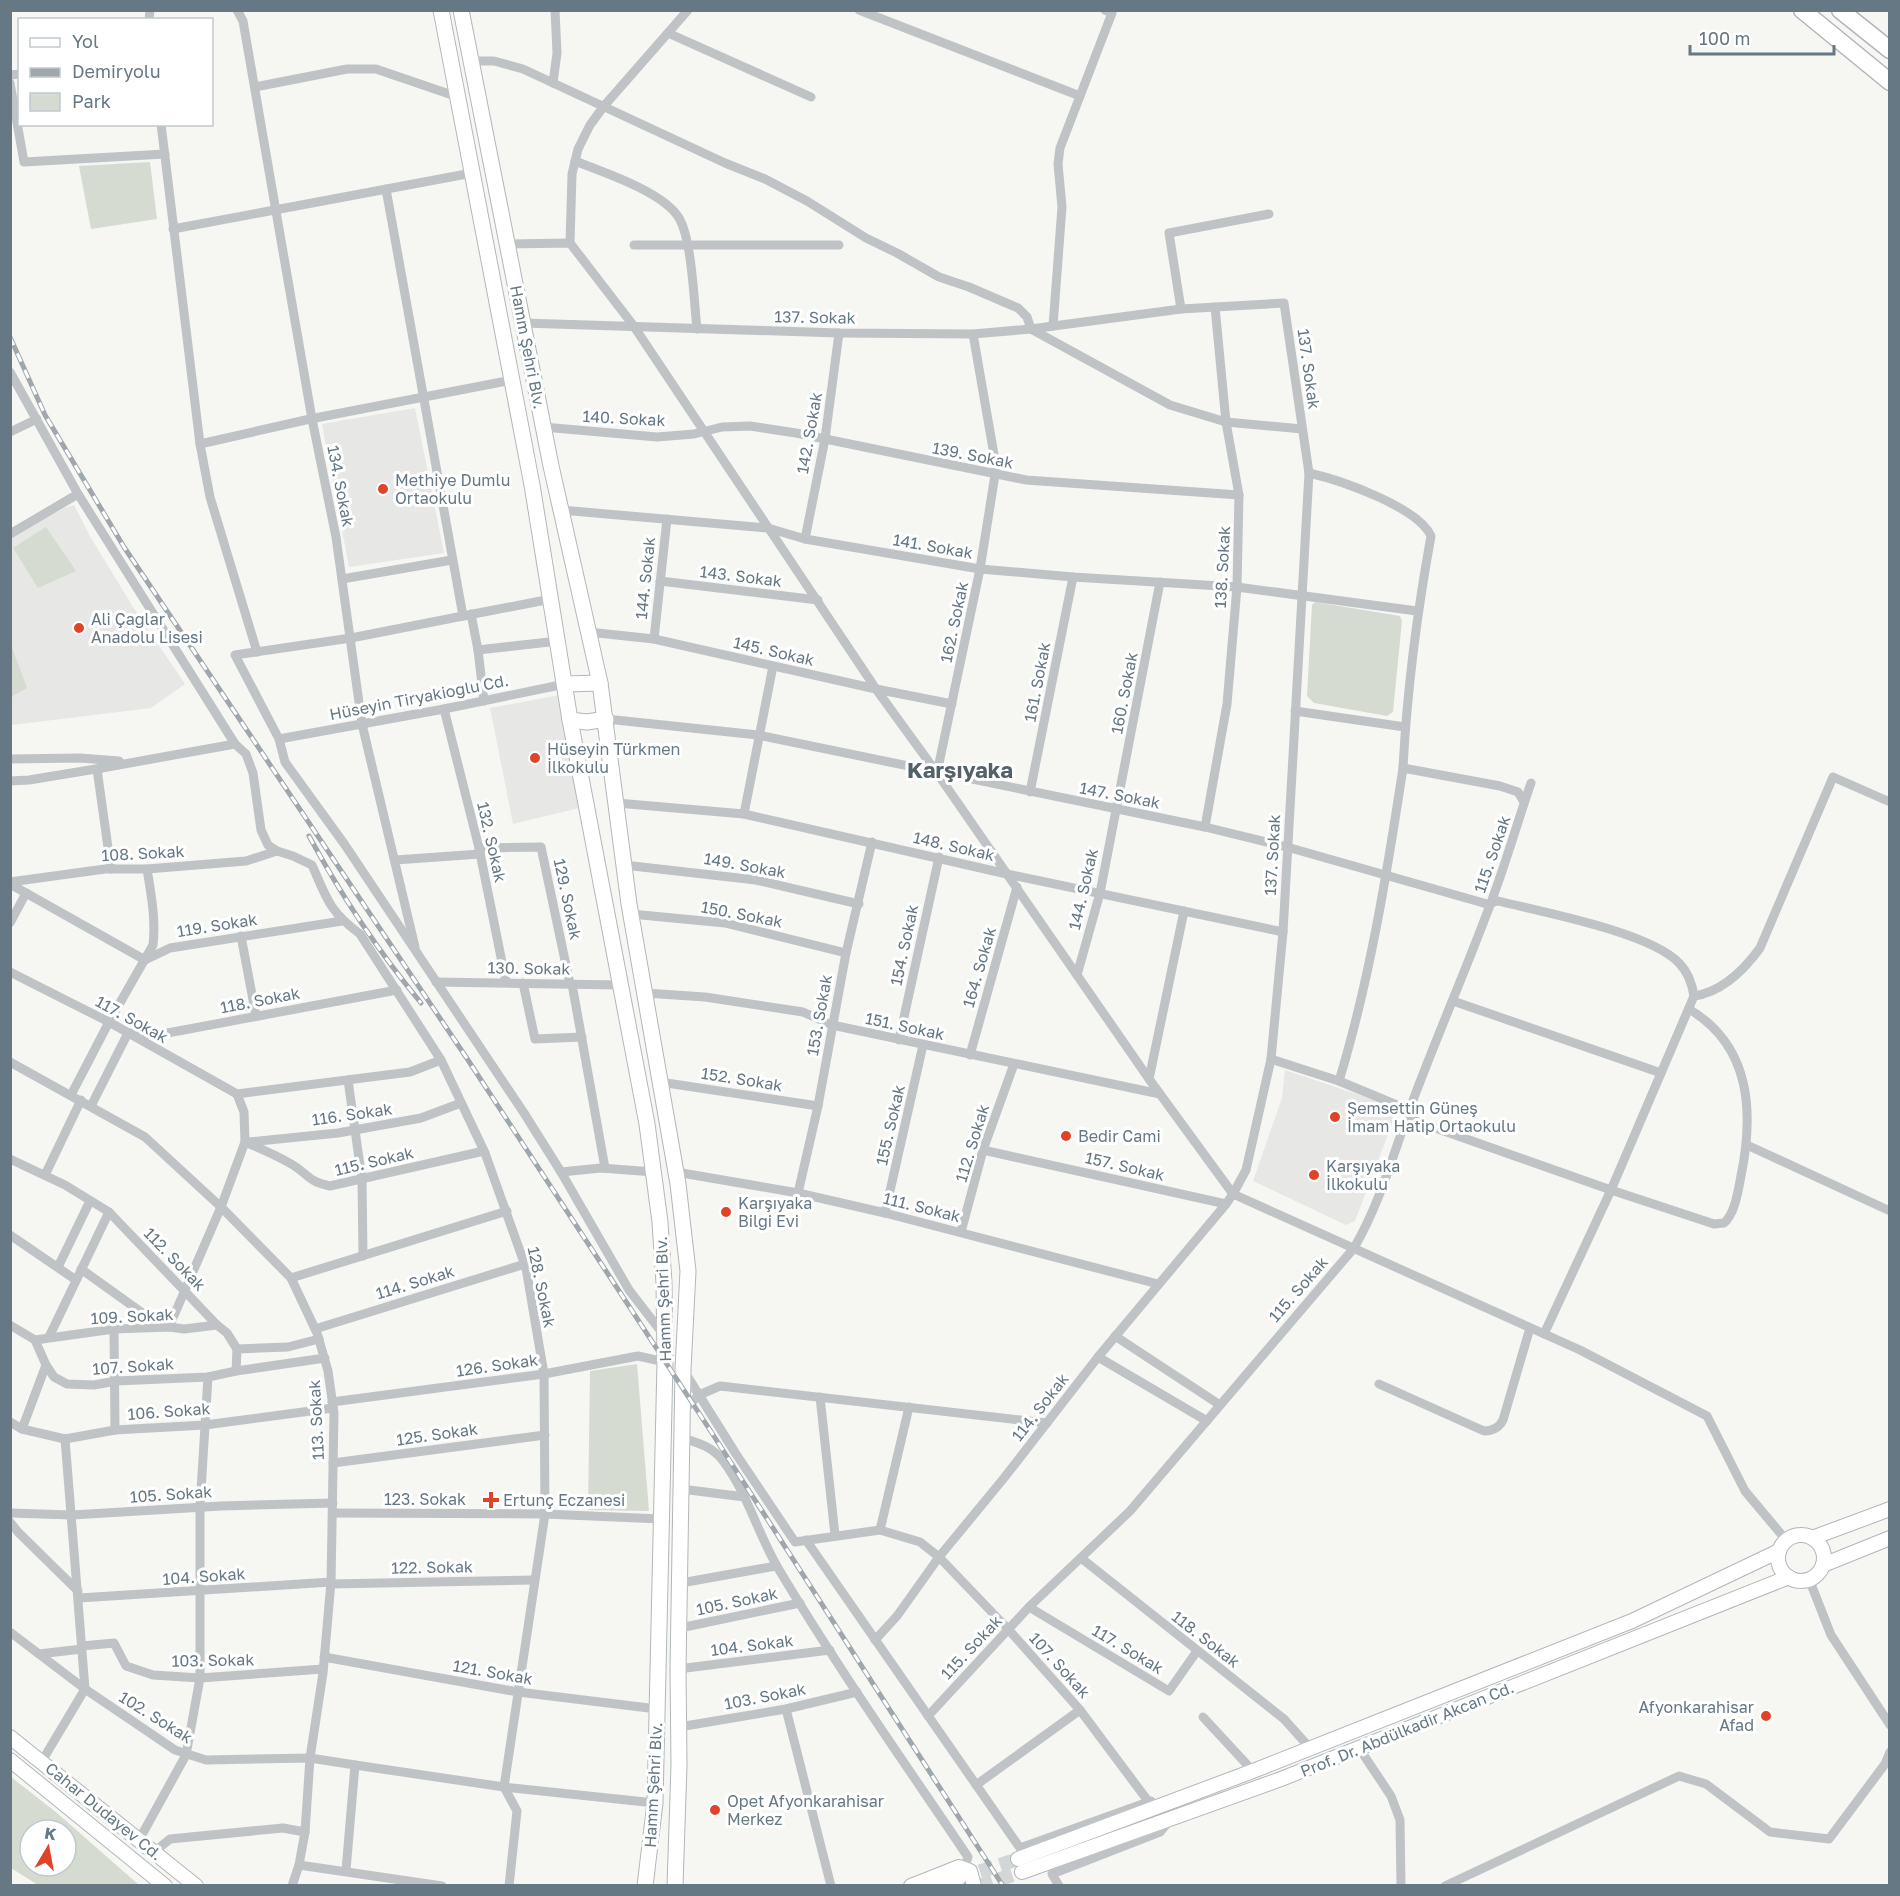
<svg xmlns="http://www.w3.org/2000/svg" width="1900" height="1896" viewBox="0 0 1900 1896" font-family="'Golos Text',sans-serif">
	<rect width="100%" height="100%" fill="#f6f6f3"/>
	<!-- built -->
	<g fill="#e7e7e6">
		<polygon points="415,408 444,553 349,567 322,424"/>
		<polygon points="74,505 91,538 133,607 185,684 151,708 12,725 10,724 10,538 64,508"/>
		<polygon points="560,695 579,808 513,824 490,708"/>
		<polygon points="1285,1070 1398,1108 1355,1221 1346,1225 1253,1181 1282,1098"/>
	</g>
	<!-- green -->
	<g fill="#d6dbd2" fill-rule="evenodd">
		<polygon points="150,162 157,219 91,229 79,166"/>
		<polygon points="46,527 76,571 38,588 13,548"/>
		<polygon points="1315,602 1400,616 1402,621 1393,712 1387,716 1314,703 1307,696 1312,605"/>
		<polygon points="11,645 27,688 11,697 10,697"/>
		<polygon points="637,1364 649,1511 588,1510 590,1371"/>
		<path d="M11 1777 57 1813 139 1885H38L11 1868ZM30 1830H66V1866H30Z"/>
	</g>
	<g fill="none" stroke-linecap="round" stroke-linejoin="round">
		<!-- secondary-tunnel -->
		<g stroke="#d2d6d7" stroke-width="14" stroke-dasharray="14 7" stroke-linecap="butt">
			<polyline points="960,1878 1018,1859"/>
			<polyline points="979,1886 1022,1872"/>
		</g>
		<!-- secondary casing -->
		<g stroke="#b1b7bb" stroke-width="16">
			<g id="secondary">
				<circle cx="1801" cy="1558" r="23"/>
				<polyline points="1812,1538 1890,1509"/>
				<polyline points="1823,1565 1890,1538"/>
				<polyline points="10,1737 196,1886"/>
				<polyline points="10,1760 165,1886"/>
				<polyline points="1018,1859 1253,1771 1632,1621 1779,1551"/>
				<polyline points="1022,1872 1281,1779 1789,1577"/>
				<polyline points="911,1886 959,1867 970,1871 974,1886"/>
				<polyline points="939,1886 959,1878"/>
			</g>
		</g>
		<!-- primary casing -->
		<g stroke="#b2b7ba" stroke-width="17">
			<g id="primary">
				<polyline points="441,10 532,485 570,720 647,1124 660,1222 664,1283 665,1362 655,1803 645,1886"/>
				<polyline points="461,10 551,466 600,683 629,904 678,1184 688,1271 683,1369 678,1669 679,1765 675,1886"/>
				<polyline points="565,684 600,683"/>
				<polyline points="570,720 587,722 606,719"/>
			</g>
		</g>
		<!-- trunk casing -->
		<g stroke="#b2b6b9" stroke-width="19">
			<g id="trunk">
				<polyline points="1802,10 1890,82"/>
				<polyline points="1840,10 1890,50"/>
			</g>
		</g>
		<!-- minor -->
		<g stroke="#bfc3c6" stroke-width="9">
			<polyline points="237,10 243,21 312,419 336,537 362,724 415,947"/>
			<polyline points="859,10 1080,96"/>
			<polyline points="149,20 150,10"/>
			<polyline points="668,33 811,97"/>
			<polyline points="472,61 494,61 523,69 725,163 765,179 807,201 866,238 897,253 939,277 969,287 1018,308 1027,317 1031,329 1170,405 1226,422 1302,429"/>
			<polyline points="10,75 20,74"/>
			<polyline points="10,83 24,162 165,154"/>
			<polyline points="553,83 557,53 555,10"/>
			<polyline points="255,87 347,69 376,69 458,97"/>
			<polyline points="161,124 200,444 310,419 512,380"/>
			<path d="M575 161C603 172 664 192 679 218 692 240 694 302 697 329"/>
			<polyline points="386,189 463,616 351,638 235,655 279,739 285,762 345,845 524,1113 561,1172 629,1290 663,1334"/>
			<polyline points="173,229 472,173"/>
			<polyline points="570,243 572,174 578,149 590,125 604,106 688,10"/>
			<polyline points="508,244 570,243 633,325 876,689 937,773 1149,1079 1233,1194 1580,1350 1707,1416 1745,1491 1786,1540"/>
			<polyline points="634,245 839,245"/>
			<polyline points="1181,309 1169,233 1269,214"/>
			<polyline points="523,323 839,333 973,334 1031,329 1181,309 1284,303 1309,473 1283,932 1271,1059 1246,1170 1233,1194 1226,1204 1098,1357 1004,1478 939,1557 897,1616 875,1640"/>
			<polyline points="1053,326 1062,207 1058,164 1060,148 1112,13 1105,10"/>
			<path d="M10 372 78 494 235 744 246 754 253 773 261 830 268 845 277 851 293 856 312 865C327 899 329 911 360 934L441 1060 485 1153 526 1268 544 1374 545 1514 504 1787 517 1811 509 1886"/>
			<polyline points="543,427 657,437 694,434 722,427 750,426 796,433 1026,480 1239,495"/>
			<polyline points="10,432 37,419"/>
			<polyline points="200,444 210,497 257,652"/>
			<path d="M1309 473C1340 480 1418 507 1431 536 1417 613 1407 690 1403 768"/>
			<polyline points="561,510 768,528 805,539 980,569 1073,577 1237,587 1417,611"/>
			<polyline points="10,534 78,494"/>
			<polyline points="805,539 825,439 839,333"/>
			<polyline points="342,579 452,560"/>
			<polyline points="660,581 818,600"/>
			<polyline points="471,614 478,650 484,701"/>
			<polyline points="463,616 551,599"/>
			<polyline points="588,632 654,639 876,689 952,704"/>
			<polyline points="654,639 667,519"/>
			<polyline points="478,650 558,641"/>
			<polyline points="444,709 479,848 506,982"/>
			<polyline points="1295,711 1405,727"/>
			<path d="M606 719 758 735 1205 827 1287 847 1487 904 1498 901C1542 912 1650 932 1679 963 1688 972 1692 983 1694 996L1611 1190 1544 1334"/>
			<polyline points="279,739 444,709 565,684"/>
			<polyline points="10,759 80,758 119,761"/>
			<polyline points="97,769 111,869"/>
			<polyline points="937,773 980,569 995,475 996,466 973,334"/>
			<polyline points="10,781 29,780 102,768 235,744"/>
			<polyline points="1030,792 1073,577"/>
			<polyline points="617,803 744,814 1007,874 1283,932"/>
			<polyline points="744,814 773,666"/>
			<polyline points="1205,827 1227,704 1237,587 1239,495 1226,422 1215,307"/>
			<polyline points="479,848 541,847 570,984"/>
			<polyline points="395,860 480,854"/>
			<polyline points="624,865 756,880 859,904"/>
			<polyline points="10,882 105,869 147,869 246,861 277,851"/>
			<polyline points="10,884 145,960 170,948 342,921"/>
			<polyline points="631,914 725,923 846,953"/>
			<polyline points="10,923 26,893"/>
			<polyline points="241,936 256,1016"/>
			<polyline points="10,972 109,1022 237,1094 244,1112 245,1142 221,1207 169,1327"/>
			<polyline points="1077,975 1100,893 1160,582"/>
			<polyline points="436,982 621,985"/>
			<polyline points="523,983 535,1039 582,1037"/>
			<polyline points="572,984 605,1168"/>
			<polyline points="645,993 705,997 803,1012 832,1025 1160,1094"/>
			<path d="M1694 996C1722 992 1744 970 1760 948L1833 777 1890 802"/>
			<polyline points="1453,1001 1661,1073"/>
			<polyline points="899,1040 939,857"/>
			<polyline points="970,1055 1017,887"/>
			<path d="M1271 1059 1339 1081C1370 979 1387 873 1403 768L1500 786 1518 792 1524 802"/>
			<polyline points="10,1062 145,1137 221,1207 291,1278 317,1333 328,1371 334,1413 331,1582 323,1673 310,1758 305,1832 299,1865 292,1886"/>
			<polyline points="1149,1079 1184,911"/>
			<polyline points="348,1080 362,1180 363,1256"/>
			<polyline points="1339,1081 1409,1110"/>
			<polyline points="660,1082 818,1106"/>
			<polyline points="237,1094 410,1072 441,1060"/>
			<path d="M71 1095 109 1022 153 945C156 919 151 894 147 869"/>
			<polyline points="91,1106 128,1033 157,1035 397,990"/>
			<path d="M1407 1118 1611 1190 1714 1224 1724 1223C1735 1214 1738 1191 1741 1176 1754 1112 1751 1046 1689 1009"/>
			<path d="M245 1142C262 1149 278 1156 293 1165 309 1175 309 1182 330 1186L484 1151"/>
			<polyline points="248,1142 338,1133 421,1118 461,1103"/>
			<polyline points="1747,1145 1890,1211"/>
			<polyline points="983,1150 1226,1204"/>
			<polyline points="10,1159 65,1185 109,1212 217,1325 227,1333 237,1349"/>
			<polyline points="561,1172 601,1168 654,1172"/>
			<polyline points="676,1172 798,1193 885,1213 1158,1284"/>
			<polyline points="45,1175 81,1100"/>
			<polyline points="798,1193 818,1106 846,953 872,842"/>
			<polyline points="885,1213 923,1045"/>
			<polyline points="961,1232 983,1150 1014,1064"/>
			<polyline points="10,1235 76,1280"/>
			<polyline points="58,1267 90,1201"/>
			<polyline points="81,1269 162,1327"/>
			<polyline points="291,1278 507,1211"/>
			<polyline points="10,1325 35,1340 114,1329 169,1327 184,1329 217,1325"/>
			<polyline points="114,1329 115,1430"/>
			<polyline points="315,1329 525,1264"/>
			<polyline points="1115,1336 1220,1405"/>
			<polyline points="49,1337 109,1212"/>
			<polyline points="35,1340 46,1365 54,1377 67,1384 94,1385 116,1381 208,1377 236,1371 237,1349"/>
			<polyline points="237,1349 288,1347 319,1339"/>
			<polyline points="1098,1357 1207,1421"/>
			<polyline points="236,1371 325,1358"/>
			<polyline points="684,1371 736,1454 795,1542 880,1530 920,1542 939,1557 1008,1629 1080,1710 1148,1801"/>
			<path d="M1379 1384 1484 1431C1493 1431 1499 1428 1503 1420L1530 1328"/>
			<polyline points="820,1397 835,1535"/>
			<polyline points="332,1402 544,1374 638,1356 665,1362"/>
			<polyline points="684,1410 699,1395 720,1386 1047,1423"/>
			<polyline points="10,1422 22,1429 65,1439 115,1430 205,1425 333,1408"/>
			<polyline points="22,1429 46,1365"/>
			<path d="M682 1438C699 1443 713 1447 724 1462 748 1495 758 1534 778 1568 837 1667 904 1762 968 1857L964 1869"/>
			<polyline points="333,1463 545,1435"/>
			<polyline points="681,1489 745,1497"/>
			<polyline points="10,1513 72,1515 221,1506 333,1503"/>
			<polyline points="333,1513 545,1514 661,1519"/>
			<polyline points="10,1522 18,1532 78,1591"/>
			<polyline points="880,1530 909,1407"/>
			<polyline points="806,1540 1020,1848 1151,1801"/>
			<polyline points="1081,1558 1284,1719 1309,1747"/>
			<polyline points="1809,1579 1831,1635 1890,1725"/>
			<polyline points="681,1583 776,1566"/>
			<polyline points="331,1584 534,1580"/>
			<polyline points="79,1598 331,1582"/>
			<polyline points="1029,1607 1169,1691 1197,1651"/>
			<polyline points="680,1628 800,1603"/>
			<polyline points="10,1632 85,1689 175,1750 206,1760 310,1758 355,1765 346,1870"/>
			<polyline points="82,1646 114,1643 126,1666 153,1675 200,1678 323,1669"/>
			<polyline points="39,1654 82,1649"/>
			<polyline points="324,1657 518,1692 657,1709"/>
			<polyline points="678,1669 830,1650"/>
			<polyline points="786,1709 831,1886"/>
			<path d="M928 1716 1029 1607 1130 1511 1354 1248C1382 1200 1395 1147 1415 1095 1438 1034 1464 974 1487 913 1504 870 1516 826 1531 783"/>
			<polyline points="1203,1717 1253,1771"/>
			<polyline points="679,1727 786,1709 857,1692"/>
			<polyline points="1359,1748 1391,1796 1400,1820 1401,1886"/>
			<polyline points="42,1761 85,1689 65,1439"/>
			<polyline points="355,1765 504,1787 655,1803"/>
			<polyline points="976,1785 1080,1710"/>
			<polyline points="139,1840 186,1755 200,1678 200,1507 208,1377"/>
			<polyline points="154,1852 170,1839 283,1828 305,1832"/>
			<polyline points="299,1865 442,1886"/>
			<polyline points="1059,1886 1052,1874 1160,1832 1170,1820"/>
			<polyline points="1445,1886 1679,1776 1706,1784 1770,1832 1829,1839 1885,1764 1890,1752"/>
		</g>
		<!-- secondary -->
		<use href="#secondary" stroke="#fff" stroke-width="14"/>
		<!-- primary -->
		<use href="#primary" stroke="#fff" stroke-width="15"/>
		<!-- trunk -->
		<use href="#trunk" stroke="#fff" stroke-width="16"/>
		<!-- rail casing -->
		<g stroke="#a0a7ac" stroke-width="5">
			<g id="rail">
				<polyline points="10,337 45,415 124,547 466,1057 710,1430 1003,1886"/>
				<path d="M309 836C341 895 378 951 421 1003"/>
			</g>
		</g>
		<!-- rail -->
		<use href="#rail" stroke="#fff" stroke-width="3" stroke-dasharray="9" stroke-linecap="butt"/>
	</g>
	<!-- markers -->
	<g fill="#df4429" stroke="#fff" stroke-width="2">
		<circle cx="383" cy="489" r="6"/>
		<circle cx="79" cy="628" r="6"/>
		<circle cx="535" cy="758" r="6"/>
		<circle cx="1335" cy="1117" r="6"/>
		<circle cx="1066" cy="1136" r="6"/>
		<circle cx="1314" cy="1175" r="6"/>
		<circle cx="726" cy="1212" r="6"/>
		<path d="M488 1491h6v6h6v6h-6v6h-6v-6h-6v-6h6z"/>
		<circle cx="1766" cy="1716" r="6"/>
		<circle cx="715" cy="1810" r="6"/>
	</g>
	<g text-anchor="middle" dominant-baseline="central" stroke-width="6" stroke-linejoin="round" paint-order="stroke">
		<!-- street labels -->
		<g font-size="16" fill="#657883" stroke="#fff">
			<text transform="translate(815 317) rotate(1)">137. Sokak</text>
			<text transform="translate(528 347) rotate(79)">Hamm Şehri Blv.</text>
			<text transform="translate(1309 369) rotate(82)">137. Sokak</text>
			<text transform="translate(624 418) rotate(3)">140. Sokak</text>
			<text transform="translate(809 433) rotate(-80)">142. Sokak</text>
			<text transform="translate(973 455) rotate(11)">139. Sokak</text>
			<text transform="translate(341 486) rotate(79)">134. Sokak</text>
			<text transform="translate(933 546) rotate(10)">141. Sokak</text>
			<text transform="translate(1222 567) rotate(-87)">138. Sokak</text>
			<text transform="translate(741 576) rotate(7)">143. Sokak</text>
			<text transform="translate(645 578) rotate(-84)">144. Sokak</text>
			<text transform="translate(954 622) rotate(-78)">162. Sokak</text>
			<text transform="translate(774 651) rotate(13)">145. Sokak</text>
			<text transform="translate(1037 682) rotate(-79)">161. Sokak</text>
			<text transform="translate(1124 693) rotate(-79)">160. Sokak</text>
			<text transform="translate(419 697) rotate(-11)">Hüseyin Tiryakioğlu Cd.</text>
			<text transform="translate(1120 795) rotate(11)">147. Sokak</text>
			<text transform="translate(492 842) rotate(77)">132. Sokak</text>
			<text transform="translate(954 846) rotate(13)">148. Sokak</text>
			<text transform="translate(143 853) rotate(-3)">108. Sokak</text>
			<text transform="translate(1492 854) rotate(-71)">115. Sokak</text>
			<text transform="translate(1272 855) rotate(-87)">137. Sokak</text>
			<text transform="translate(745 865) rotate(10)">149. Sokak</text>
			<text transform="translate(1083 889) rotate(-77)">144. Sokak</text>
			<text transform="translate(568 899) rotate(78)">129. Sokak</text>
			<text transform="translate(742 914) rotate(11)">150. Sokak</text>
			<text transform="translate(217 925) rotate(-9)">119. Sokak</text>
			<text transform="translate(904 945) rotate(-78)">154. Sokak</text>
			<text transform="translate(979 967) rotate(-74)">164. Sokak</text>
			<text transform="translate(529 968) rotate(1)">130. Sokak</text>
			<text transform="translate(260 1000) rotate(-11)">118. Sokak</text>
			<text transform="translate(819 1015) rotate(-80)">153. Sokak</text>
			<text transform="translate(132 1019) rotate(29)">117. Sokak</text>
			<text transform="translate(905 1026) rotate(12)">151. Sokak</text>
			<text transform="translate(742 1079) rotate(9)">152. Sokak</text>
			<text transform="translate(352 1114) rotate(-8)">116. Sokak</text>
			<text transform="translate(890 1125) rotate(-77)">155. Sokak</text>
			<text transform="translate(972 1143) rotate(-73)">112. Sokak</text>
			<text transform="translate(374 1161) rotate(-13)">115. Sokak</text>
			<text transform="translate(1125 1166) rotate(13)">157. Sokak</text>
			<text transform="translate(922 1207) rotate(14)">111. Sokak</text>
			<text transform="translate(175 1259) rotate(46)">112. Sokak</text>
			<text transform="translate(415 1282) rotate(-17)">114. Sokak</text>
			<text transform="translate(542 1287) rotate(78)">128. Sokak</text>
			<text transform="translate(1298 1289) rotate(-49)">115. Sokak</text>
			<text transform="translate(663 1299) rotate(-92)">Hamm Şehri Blv.</text>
			<text transform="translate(132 1316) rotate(-3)">109. Sokak</text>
			<text transform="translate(497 1365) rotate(-8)">126. Sokak</text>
			<text transform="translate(133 1366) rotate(-4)">107. Sokak</text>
			<text transform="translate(1040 1407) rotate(-52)">114. Sokak</text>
			<text transform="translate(169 1411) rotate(-4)">106. Sokak</text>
			<text transform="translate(316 1420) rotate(-93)">113. Sokak</text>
			<text transform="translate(437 1434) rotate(-8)">125. Sokak</text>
			<text transform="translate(171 1494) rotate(-4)">105. Sokak</text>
			<text x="425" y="1499">123. Sokak</text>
			<text transform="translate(432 1567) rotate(-1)">122. Sokak</text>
			<text transform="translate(204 1576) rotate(-4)">104. Sokak</text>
			<text transform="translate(737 1601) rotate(-12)">105. Sokak</text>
			<text transform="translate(1206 1639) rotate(38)">118. Sokak</text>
			<text transform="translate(752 1645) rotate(-7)">104. Sokak</text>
			<text transform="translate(971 1647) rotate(-47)">115. Sokak</text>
			<text transform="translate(1128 1649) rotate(31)">117. Sokak</text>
			<text transform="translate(213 1660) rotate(-1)">103. Sokak</text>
			<text transform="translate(1060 1665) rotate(48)">107. Sokak</text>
			<text transform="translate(493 1672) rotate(10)">121. Sokak</text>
			<text transform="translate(765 1696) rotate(-11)">103. Sokak</text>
			<text transform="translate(156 1717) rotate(32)">102. Sokak</text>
			<text transform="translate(1407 1729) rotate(-22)">Prof. Dr. Abdülkadir Akcan Cd.</text>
			<text transform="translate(653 1785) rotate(-87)">Hamm Şehri Blv.</text>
			<text transform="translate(104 1811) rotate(39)">Cahar Dudayev Cd.</text>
		</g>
		<!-- poi labels -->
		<g font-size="16" fill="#657883" stroke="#fff" text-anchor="start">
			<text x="395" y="480">Methiye Dumlu<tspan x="395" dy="18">Ortaokulu</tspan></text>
			<text x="91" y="619">Ali Çağlar<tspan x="91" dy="18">Anadolu Lisesi</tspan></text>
			<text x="547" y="749">Hüseyin Türkmen<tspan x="547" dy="18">İlkokulu</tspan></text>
			<text x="1347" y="1108">Şemsettin Güneş<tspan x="1347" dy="18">İmam Hatip Ortaokulu</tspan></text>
			<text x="1078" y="1136">Bedir Cami</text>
			<text x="1326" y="1166">Karşıyaka<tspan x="1326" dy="18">İlkokulu</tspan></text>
			<text x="738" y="1203">Karşıyaka<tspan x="738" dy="18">Bilgi Evi</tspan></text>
			<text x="503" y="1500">Ertunç Eczanesi</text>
			<text x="1754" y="1707" text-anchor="end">Afyonkarahisar<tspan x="1754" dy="18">Afad</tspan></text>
			<text x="727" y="1801">Opet Afyonkarahisar<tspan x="727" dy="18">Merkez</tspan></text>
		</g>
		<!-- district labels -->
		<g font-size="22" font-weight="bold" fill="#536168" stroke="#fff">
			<text x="960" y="769">Karşıyaka</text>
		</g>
	</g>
	<!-- border -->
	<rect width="1900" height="1896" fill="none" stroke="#657883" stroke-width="24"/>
	<!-- legend -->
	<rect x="18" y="18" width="195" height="108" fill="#ffffff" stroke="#c1c9cd" stroke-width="1.5"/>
	<rect x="30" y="38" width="30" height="9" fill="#ffffff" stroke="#c1c9cd" stroke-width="1.5"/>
	<text x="72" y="48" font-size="18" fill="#657883">Yol</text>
	<rect x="30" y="68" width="30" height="9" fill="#a0a7ac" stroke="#c1c9cd" stroke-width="1.5"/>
	<text x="72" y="78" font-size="18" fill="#657883">Demiryolu</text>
	<rect x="30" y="93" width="30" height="18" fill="#d6dbd2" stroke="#c1c9cd" stroke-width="1.5"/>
	<text x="72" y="108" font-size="18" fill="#657883">Park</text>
	<!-- north arrow -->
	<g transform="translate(48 1848) rotate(10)"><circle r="28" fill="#ffffff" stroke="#c1c9cd" stroke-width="1.5"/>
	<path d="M0-4.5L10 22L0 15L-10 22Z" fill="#df4429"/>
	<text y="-9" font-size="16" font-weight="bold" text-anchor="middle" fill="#657883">K</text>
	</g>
	<!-- scale -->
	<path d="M1690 45v9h144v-9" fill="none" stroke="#657883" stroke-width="3"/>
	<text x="1699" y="45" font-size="18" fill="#657883" stroke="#ffffff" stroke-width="4.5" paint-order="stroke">100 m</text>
</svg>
